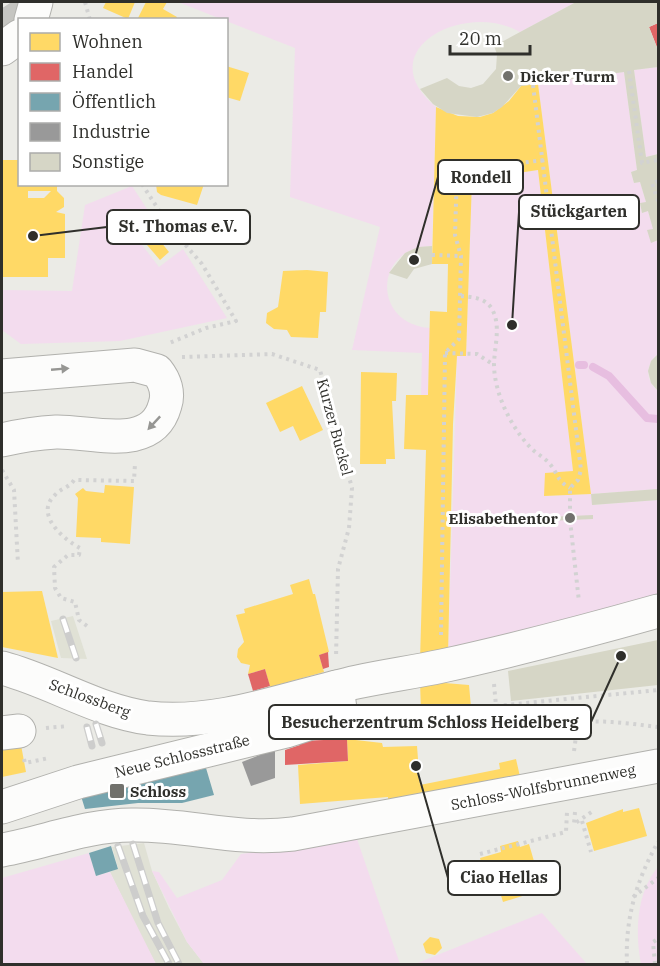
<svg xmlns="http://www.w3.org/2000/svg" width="660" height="966" viewBox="0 0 660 966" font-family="'IBM Plex Serif',serif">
	<rect width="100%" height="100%" fill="#ebebe6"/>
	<!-- built -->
	<g fill="#e0e1d5">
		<polygon points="73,616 87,659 61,658 51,621"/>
		<polygon points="144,843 152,871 169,908 187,942 204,964 156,964 141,936 110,872 118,868 112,847"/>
	</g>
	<!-- green -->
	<g fill="#f3dcee">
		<path d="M178 2H576L520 32C464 0 368 51 436 107L432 246C374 246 371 324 430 328L428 395H421L422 353 352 350 380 227 290 197 295 48Z"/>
		<polygon points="658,67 658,154 646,157 634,70"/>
		<path d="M624 72 637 170 631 172 634 183 640 182 646 202 640 204 642 213 648 211 653 229 648 231 651 242 657 241 658 354C645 364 645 380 658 391V489L591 494 593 505 658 500V603L448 656 457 356H466L472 180 538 170 573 471 544 496 591 494 538 84Z"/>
		<polygon points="132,186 160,229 142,245 159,267 183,249 227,318 120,341 21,344 2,330 2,290 72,291 85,205"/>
		<polygon points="357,839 400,964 204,964 187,942 152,871 159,872 177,898 222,880 241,854"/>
		<polygon points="89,853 96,876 110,872 156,964 2,964 2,878"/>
		<path d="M658 867V964H641C635 933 636 893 658 867Z"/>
		<polygon points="542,913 587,964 415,964"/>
	</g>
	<!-- homes -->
	<g fill="#ffd966" fill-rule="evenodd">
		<polygon points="106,2 135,2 128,19 103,8"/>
		<polygon points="146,2 167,2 163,9 177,17 176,20 137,20"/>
		<polygon points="226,66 249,73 240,101 226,97"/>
		<polygon points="538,84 591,494 544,496 545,473 573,471 538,170 472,180 466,356 457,356 453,424 448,656 420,661 426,450 404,449 406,395 428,395 430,311 447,312 448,264 432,264 436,107 458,116 480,117 493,113 509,101 521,86"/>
		<path d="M2 160H20V184H57V191L64 198V207L56 212 65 214V258H48V277H2ZM28 191H51L44 198H28Z"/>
		<polygon points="156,184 204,184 197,205 161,195 157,192"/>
		<polygon points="157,237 169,252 160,260 147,245"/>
		<polygon points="307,270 328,272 326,312 320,312 318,338 291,337 287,330 274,329 266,323 267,313 278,307 283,271"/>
		<polygon points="361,372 397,373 396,401 392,401 395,459 386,459 386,464 360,464"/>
		<polygon points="302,386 323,430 300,441 293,426 280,432 266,403"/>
		<polygon points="105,485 134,487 130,544 101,542 101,538 76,537 78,498 75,494 83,488 86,491 104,493"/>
		<polygon points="309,579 313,594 315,594 329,652 319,655 324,672 270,687 265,669 248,674 250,665 241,663 237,657 238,649 244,642 236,615 245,613 244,609 293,594 290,585"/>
		<polygon points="42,591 58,658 2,647 2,592"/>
		<path d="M420 681 469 685 471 707 468 708 469 716 475 715 476 728 425 731 424 712H421ZM456 709 457 714 441 716 440 710Z"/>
		<polygon points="347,739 382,743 383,747 417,746 420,785 500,769 499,763 516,759 521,781 427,795 427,792 421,792 421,796 388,801 388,797 300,804 298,765 348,761"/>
		<polygon points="21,745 26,772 2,777 2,749"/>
		<polygon points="639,808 647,836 594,851 586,823 623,809 623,812"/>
		<polygon points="518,841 520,847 529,844 538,875 527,877 532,893 503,902 498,886 488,889 480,858 501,852 500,846"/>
		<polygon points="430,937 439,939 442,948 435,955 426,953 423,944"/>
	</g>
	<!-- shops -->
	<g fill="#e06666">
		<polygon points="658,23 658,50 649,27"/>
		<polygon points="328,652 329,667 323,669 319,655"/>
		<polygon points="265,669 270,686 253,691 248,674"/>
		<polygon points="347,739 348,761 285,765 285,750 300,745 300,741"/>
	</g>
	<!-- public -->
	<g fill="#76a5af">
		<polygon points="188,765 191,772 206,768 214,795 182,803 138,803 85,809 81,796"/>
		<polygon points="111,846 118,869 96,876 89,853"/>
	</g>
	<!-- industry -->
	<polygon fill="#999" points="275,749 275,778 251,786 242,762"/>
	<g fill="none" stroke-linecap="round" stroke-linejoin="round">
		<!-- stream -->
		<g stroke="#e7bee0" stroke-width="8">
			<polyline points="579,365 584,365"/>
			<polyline points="593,367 609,376 647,418 658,419"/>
		</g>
	</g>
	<!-- building -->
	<g fill="#d6d6c6">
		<polygon points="576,2 658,2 658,23 649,27 658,50 658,67 634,70 646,157 658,154 658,240 651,243 647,230 653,229 648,211 642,213 640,203 646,202 640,182 634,183 631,172 637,170 624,72 521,86 502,107 493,113 477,117 447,113 433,104 420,89 447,78 459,86 471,88 483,84 496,69 497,54 494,46"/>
		<polygon points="432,246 432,264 414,269 407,279 389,273 405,253 418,247"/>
		<polygon points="658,354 658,391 651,383 648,371 651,361"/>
		<polygon points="658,489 658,500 592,505 591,494"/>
		<polygon points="593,515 593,519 548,521 548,517"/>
		<polygon points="658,640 658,685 511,701 508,671"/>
	</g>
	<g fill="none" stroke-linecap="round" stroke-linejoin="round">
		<!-- major-tunnel -->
		<polyline stroke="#c5c5c1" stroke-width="33" stroke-dasharray="33 16" stroke-linecap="butt" points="2,28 42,2"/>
		<!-- minor casing -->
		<g stroke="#b1b1ad" stroke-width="35">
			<g id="minor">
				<polyline points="31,20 36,2"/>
				<polyline points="2,49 20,36"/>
				<path d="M2 376 135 365 157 371C165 381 169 393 165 405 152 453 91 431 56 432 38 433 19 436 2 440"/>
				<path d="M2 668C51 681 97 711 148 718 219 726 289 697 357 682 385 676 414 672 442 666 515 650 587 631 658 611"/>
				<polyline points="2,733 19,731"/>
				<polyline points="2,807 78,782 286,731 329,717 340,709 337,687"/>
				<path d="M2 850C46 842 87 825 132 825 189 824 234 841 293 834L658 766"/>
			</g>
		</g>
		<!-- path -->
		<g stroke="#d2d2d2" stroke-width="4" stroke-dasharray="3 4.5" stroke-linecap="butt">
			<polyline points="85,2 90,20"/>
			<polyline points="629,71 642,163 658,160"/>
			<polyline points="533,85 581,470 578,480 570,488 570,516"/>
			<polyline points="658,181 652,183 658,201"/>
			<polyline points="142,184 169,226 202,264 236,321 206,328 167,344"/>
			<polyline points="432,255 461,256"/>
			<path d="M461 296C473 297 487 298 493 311 501 328 494 348 494 366 495 394 510 425 529 446 535 453 544 457 550 464 559 475 556 480 570 488"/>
			<polyline points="445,353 477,354 494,365"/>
			<polyline points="182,357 272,354 320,370 352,488 349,528 338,569 336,658"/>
			<polyline points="2,470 14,490 18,564"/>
			<polyline points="570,520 579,602"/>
			<path d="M87 626 79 620 75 602 61 598 55 588 54 567 68 555H79L80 548C63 539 34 514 55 495 61 488 69 488 74 480L134 481 135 464"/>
			<polyline points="441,635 445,353 459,339 461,256 455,235 457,171 544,160"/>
			<polyline points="494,684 496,706 658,690"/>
			<path d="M366 723C432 753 510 727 580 722 606 720 633 724 658 727"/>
			<polyline points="46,728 68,726"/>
			<polyline points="574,751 578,722"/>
			<polyline points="24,759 25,763 49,758"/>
			<polyline points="575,812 574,824 593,811"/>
			<polyline points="582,821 591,852"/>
			<polyline points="480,854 566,832 567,812"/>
			<polyline points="633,897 658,878"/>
			<path d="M627 964C625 919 636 881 658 842"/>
			<polyline points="655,964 653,942 658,939"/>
		</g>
		<!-- minor -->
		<use href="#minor" stroke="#fcfcfb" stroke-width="33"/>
		<!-- rail casing -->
		<g stroke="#cdcdcc" stroke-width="7">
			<g id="rail">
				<polyline points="63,619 76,658"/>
				<polyline points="96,724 102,743"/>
				<polyline points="87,727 92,746"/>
				<polyline points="133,844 158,923 179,964"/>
				<polyline points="118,846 143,916 169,964"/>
			</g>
		</g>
		<!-- rail -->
		<use href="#rail" stroke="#fff" stroke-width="4.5" stroke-dasharray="14" stroke-linecap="butt"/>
	</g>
	<!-- one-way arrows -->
	<defs><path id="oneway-solid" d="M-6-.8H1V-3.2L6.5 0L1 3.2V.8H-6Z" transform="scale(1.5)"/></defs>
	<g fill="#969693">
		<use href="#oneway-solid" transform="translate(60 369) rotate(-5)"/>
		<use href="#oneway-solid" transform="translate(154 423) rotate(133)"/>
	</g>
	<!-- markers -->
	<g fill="#71716c" stroke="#fff" stroke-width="2">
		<circle cx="508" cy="76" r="6"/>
		<circle cx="570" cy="518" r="6"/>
		<rect x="109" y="783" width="16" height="16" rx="3"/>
	</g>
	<g text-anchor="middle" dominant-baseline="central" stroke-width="6" stroke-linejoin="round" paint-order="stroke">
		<!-- poi labels -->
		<g font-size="15" font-weight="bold" fill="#2f2f2b" stroke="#fff" text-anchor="start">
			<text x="520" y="76">Dicker Turm</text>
			<text x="558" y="518" text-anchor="end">Elisabethentor</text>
			<text x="130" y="791">Schloss</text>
		</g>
		<!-- street labels -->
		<g font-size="15" fill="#2f2f2b" stroke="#fff">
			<text transform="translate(335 427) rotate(75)">Kurzer Buckel</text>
			<text transform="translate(90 698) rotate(20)">Schlossberg</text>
			<text transform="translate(182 756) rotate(-14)">Neue Schlossstraße</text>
			<text transform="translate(543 787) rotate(-11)">Schloss-Wolfsbrunnenweg</text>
		</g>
	</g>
	<!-- callouts -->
	<path fill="none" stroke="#2f2f2b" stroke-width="2" d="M414 260L438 177M512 325L519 212M33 236L107 227M621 656L591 722M416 766L448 878"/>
	<g fill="#2f2f2b" stroke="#fff" stroke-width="2">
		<circle cx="414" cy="260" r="6"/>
		<circle cx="512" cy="325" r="6"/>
		<circle cx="33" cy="236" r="6"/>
		<circle cx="621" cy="656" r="6"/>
		<circle cx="416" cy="766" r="6"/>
	</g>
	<g fill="#fff" stroke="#2f2f2b" stroke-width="2">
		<rect x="438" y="160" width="85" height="34" rx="6"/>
		<rect x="519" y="195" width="120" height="34" rx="6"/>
		<rect x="107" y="210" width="143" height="34" rx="6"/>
		<rect x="269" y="705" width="322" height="34" rx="6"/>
		<rect x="448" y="861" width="112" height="34" rx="6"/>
	</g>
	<g font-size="16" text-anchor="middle" font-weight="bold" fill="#2f2f2b">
		<text x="481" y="183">Rondell</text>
		<text x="579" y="217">Stückgarten</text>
		<text x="178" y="232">St. Thomas e.V.</text>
		<text x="430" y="728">Besucherzentrum Schloss Heidelberg</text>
		<text x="504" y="883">Ciao Hellas</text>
	</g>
	<!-- border -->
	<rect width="660" height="966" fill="none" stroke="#2f2f2b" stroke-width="6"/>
	<!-- legend -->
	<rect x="18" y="18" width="210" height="168" fill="#ffffff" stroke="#acacaa" stroke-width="1.5"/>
	<rect x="30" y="33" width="30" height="18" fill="#ffd966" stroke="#acacaa" stroke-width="1.5"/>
	<text x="72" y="48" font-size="18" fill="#2f2f2b">Wohnen</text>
	<rect x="30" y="63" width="30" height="18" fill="#e06666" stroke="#acacaa" stroke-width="1.5"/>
	<text x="72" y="78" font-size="18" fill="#2f2f2b">Handel</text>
	<rect x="30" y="93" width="30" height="18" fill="#76a5af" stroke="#acacaa" stroke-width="1.5"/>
	<text x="72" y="108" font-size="18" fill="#2f2f2b">Öffentlich</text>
	<rect x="30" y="123" width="30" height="18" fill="#999999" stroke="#acacaa" stroke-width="1.5"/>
	<text x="72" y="138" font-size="18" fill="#2f2f2b">Industrie</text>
	<rect x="30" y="153" width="30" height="18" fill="#d6d6c6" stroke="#acacaa" stroke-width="1.5"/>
	<text x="72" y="168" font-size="18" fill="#2f2f2b">Sonstige</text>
	<!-- scale -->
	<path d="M450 45v9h80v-9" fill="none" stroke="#2f2f2b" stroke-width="3"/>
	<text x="459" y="45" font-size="18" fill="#2f2f2b" stroke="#ffffff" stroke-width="4.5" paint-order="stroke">20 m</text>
</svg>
